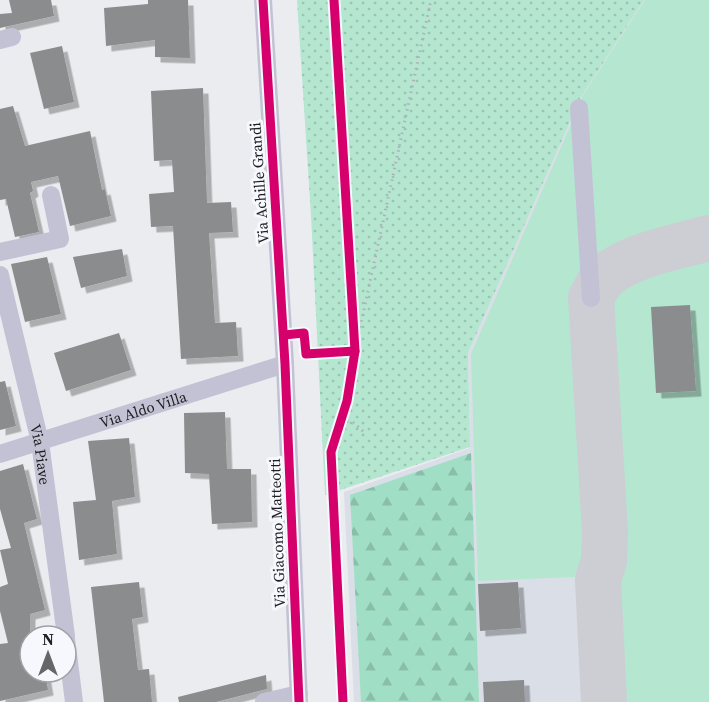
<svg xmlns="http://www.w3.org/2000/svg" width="709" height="702" viewBox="0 0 709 702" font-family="'Source Serif 4',serif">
	<defs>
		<pattern id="forest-firs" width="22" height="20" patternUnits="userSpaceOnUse" patternTransform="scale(1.5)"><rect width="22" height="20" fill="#a0dfc5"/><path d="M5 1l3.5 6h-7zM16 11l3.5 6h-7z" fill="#89bfa9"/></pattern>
		<pattern id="park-dots" width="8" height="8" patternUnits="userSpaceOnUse" patternTransform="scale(1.5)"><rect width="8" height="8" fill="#b4e6d0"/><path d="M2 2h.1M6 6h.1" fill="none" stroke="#9ac5b2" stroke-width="1.8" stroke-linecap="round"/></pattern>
		<filter id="shadow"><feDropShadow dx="5.5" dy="5.5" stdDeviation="0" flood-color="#0004"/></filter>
	</defs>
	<rect width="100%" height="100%" fill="#eaecef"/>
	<!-- built -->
	<polygon fill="#dadee6" points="644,0 709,0 709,702 354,702 344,492 470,448 468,353 581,97"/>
	<!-- green -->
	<g fill="#b4e6d0">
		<polygon points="645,0 709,0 709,228 594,261 582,97"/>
		<polygon points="575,115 595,576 478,581 471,354"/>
		<polygon points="709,245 709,702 621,702 617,581 600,299 612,283 685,252"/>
	</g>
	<!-- forest -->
	<polygon fill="url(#forest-firs)" points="471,453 479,702 361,702 350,495"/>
	<!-- park -->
	<polygon fill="url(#park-dots)" points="297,0 644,0 581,97 468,353 470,447 325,495 311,215"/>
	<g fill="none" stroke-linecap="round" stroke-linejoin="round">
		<!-- taxiway -->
		<path stroke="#ccced4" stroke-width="46" d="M604 702 598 580 604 561 605 532 591 298C596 288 601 278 611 272 639 253 677 247 709 238"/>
	</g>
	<!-- building -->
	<g fill="#8a8c8e" filter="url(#shadow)">
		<polygon points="9,0 51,0 54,16 0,28 0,14 12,13"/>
		<polygon points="148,0 188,0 190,58 155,57 155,40 106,46 104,8 148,4"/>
		<polygon points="62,46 74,102 44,109 30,53"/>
		<polygon points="203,88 207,203 231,202 233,232 209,233 215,323 236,322 238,356 181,359 173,226 151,227 149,194 174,192 172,160 154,161 151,91"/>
		<polygon points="13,106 25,146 90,131 102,190 105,189 111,216 70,226 58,176 31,182 33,191 30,193 39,232 15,237 6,199 0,200 0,109"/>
		<polygon points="122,249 127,276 81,288 73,257"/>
		<polygon points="47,257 61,314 25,322 11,264"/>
		<polygon points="690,305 696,391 656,393 651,307"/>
		<polygon points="119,333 131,370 66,391 54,353"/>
		<polygon points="5,381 16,426 0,430 0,382"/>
		<polygon points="225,412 227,469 251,469 252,522 212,524 209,474 185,473 184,413"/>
		<polygon points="129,438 135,497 112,501 117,554 79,560 73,502 96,500 88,441"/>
		<polygon points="23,464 37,519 24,523 45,610 30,614 30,672 45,672 48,690 0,701 0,644 8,643 0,611 0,587 8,584 0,550 11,548 0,509 0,471"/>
		<polygon points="139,582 143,617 132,619 138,670 149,669 152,702 104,702 91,587"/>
		<polygon points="518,582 521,628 480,631 478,584"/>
		<polygon points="266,675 267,689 216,702 179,702 178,697"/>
		<polygon points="524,680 525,702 484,702 483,682"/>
	</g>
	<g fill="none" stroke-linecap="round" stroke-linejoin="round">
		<!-- path -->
		<g stroke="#afb0bb" stroke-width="3" stroke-dasharray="1.5 4.5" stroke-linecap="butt">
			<polyline points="355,351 431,0"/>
			<polyline points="341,420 354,423 365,433"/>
		</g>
		<!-- minor -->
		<g stroke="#c3c2d5" stroke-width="18">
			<polyline points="263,0 285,364 299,702"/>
			<polyline points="0,40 12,37"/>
			<polyline points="579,108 591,298"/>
			<polyline points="0,252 60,239 51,195"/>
			<path id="s1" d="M0 275 40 442 66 636"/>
			<path id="s2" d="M0 454 285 364"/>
			<polyline points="66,639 74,702"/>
			<polyline points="264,702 299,694"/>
		</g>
		<!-- cycleway casing -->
		<g stroke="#f6f8fd" stroke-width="13">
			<g id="cycleway">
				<polyline points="263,0 285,364 299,702"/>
				<polyline points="334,0 355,351 347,401 331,452 343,702"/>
				<polyline points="284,335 304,333 306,354 355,351"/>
			</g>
		</g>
		<!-- cycleway -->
		<use href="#cycleway" stroke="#d6006c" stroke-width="9"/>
	</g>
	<g text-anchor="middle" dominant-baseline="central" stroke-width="6" stroke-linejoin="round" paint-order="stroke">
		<!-- street labels -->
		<g font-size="15" fill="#1d1e1f" stroke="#f6f8fd">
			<text transform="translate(259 183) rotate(-94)">Via Achille Grandi</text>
			<text stroke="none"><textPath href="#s2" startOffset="150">Via Aldo Villa</textPath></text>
			<text stroke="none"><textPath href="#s1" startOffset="184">Via Piave</textPath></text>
			<text transform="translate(277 533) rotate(-92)">Via Giacomo Matteotti</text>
		</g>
	</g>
	<!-- north arrow -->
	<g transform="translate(48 654)"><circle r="28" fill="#f6f8fd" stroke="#9fa1a4" stroke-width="1.5"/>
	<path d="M0-4.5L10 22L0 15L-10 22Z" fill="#656668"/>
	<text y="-9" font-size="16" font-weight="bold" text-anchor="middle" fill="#1d1e1f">N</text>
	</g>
</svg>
